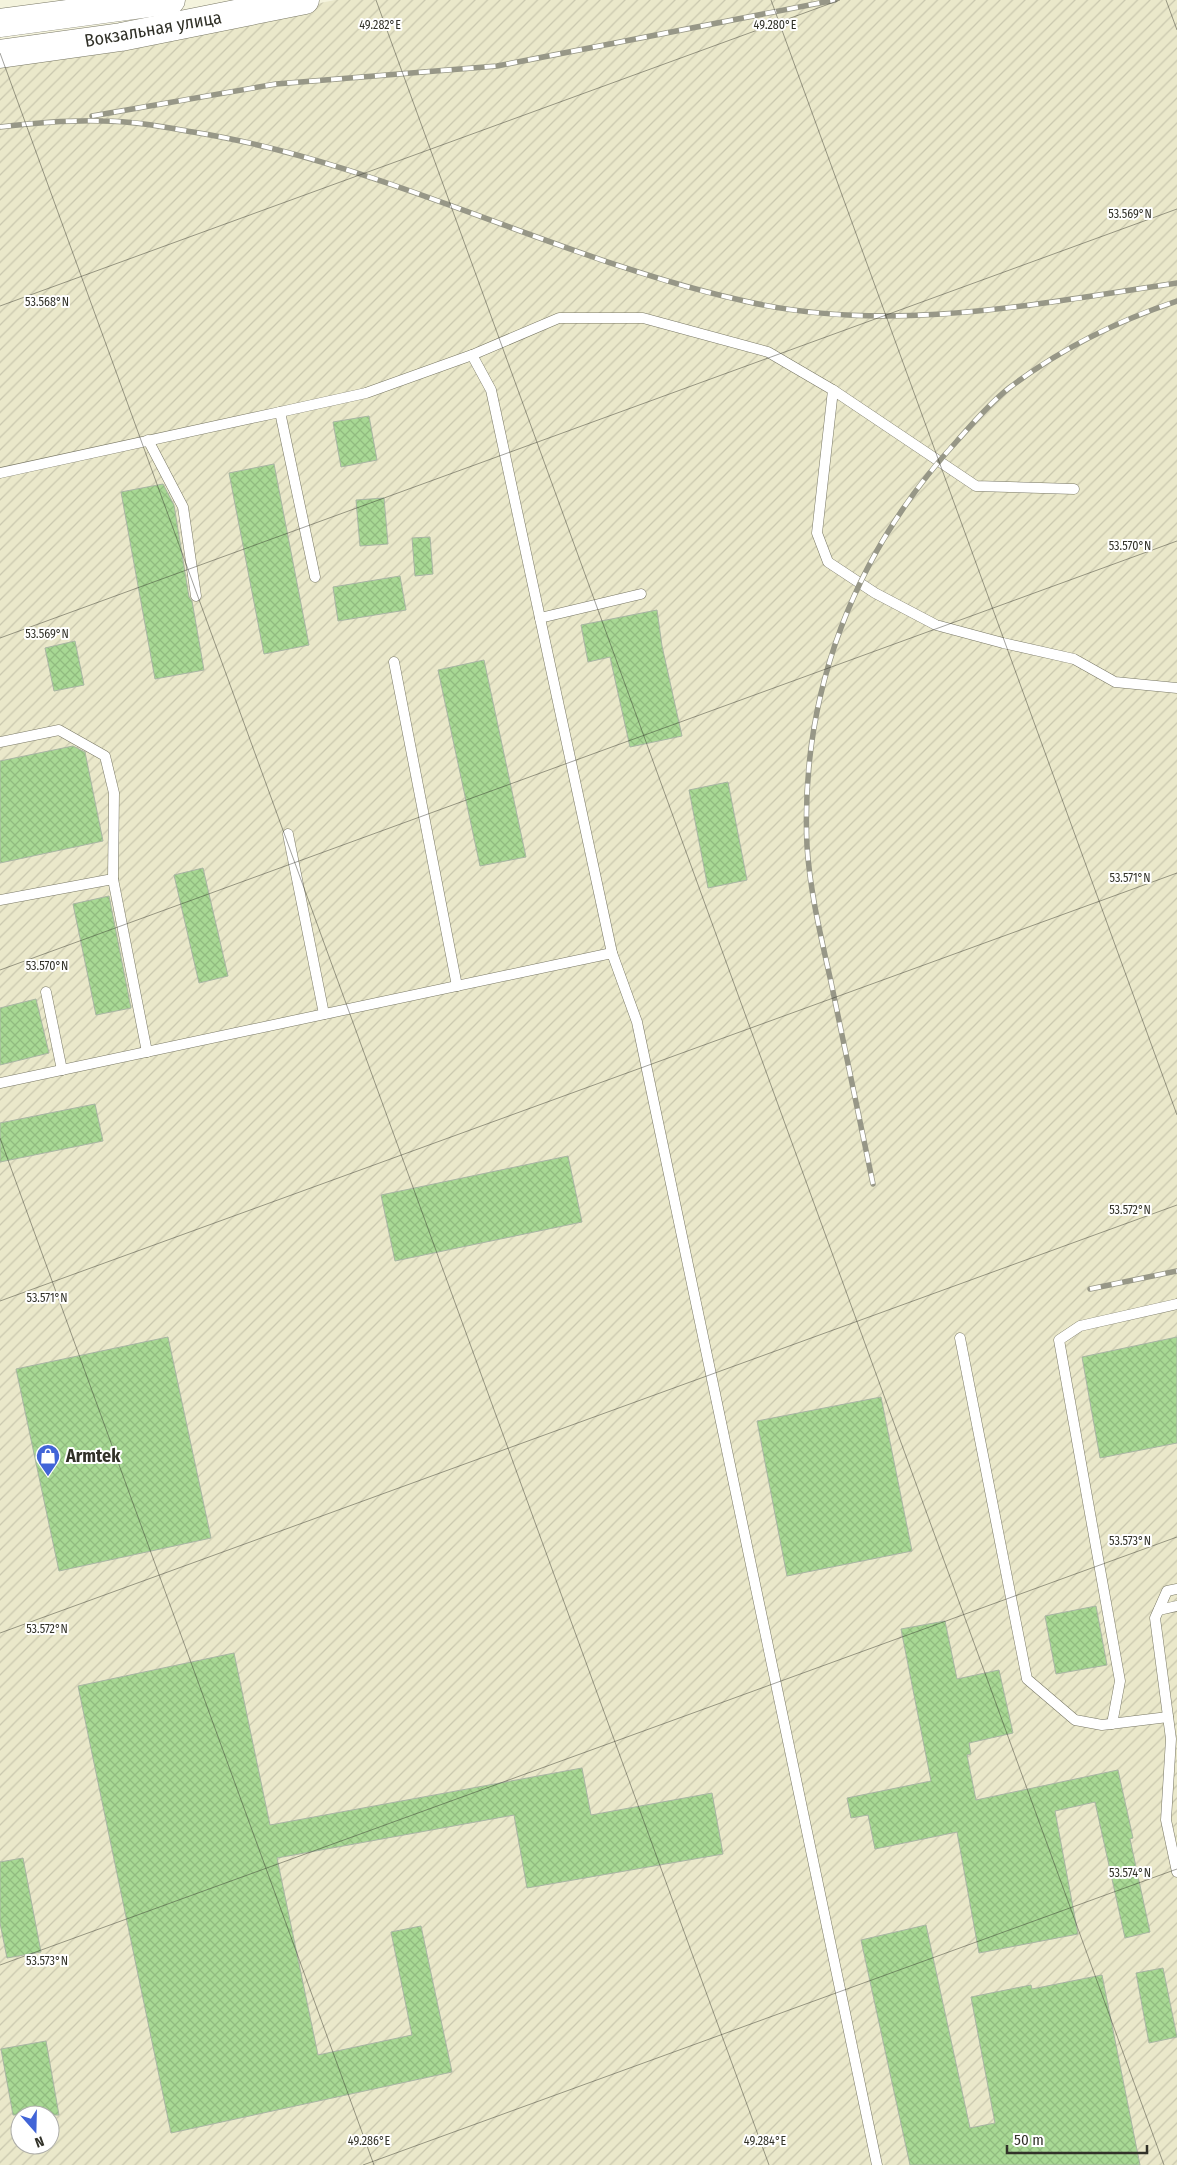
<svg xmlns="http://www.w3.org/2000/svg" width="1177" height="2165" viewBox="0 0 1177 2165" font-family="'Fira Sans Condensed',sans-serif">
	<defs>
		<pattern id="industrial-furrows" width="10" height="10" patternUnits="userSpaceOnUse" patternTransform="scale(1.25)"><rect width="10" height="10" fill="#eae8ca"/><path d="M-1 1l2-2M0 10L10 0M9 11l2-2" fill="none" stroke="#c9c7ae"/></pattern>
		<pattern id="building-cross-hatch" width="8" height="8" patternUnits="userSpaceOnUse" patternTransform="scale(1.25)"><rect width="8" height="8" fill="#a8d994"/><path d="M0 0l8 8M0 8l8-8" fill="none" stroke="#91bb80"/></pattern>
	</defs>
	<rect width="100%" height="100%" fill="#f4f3dd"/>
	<!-- industrial -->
	<path fill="url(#industrial-furrows)" fill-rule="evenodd" d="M335 0H1177V2165H0V68ZM20 2115H50V2145H20Z"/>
	<!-- building -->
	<g fill="url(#building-cross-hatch)" stroke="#a8b5a3">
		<polygon points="369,416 377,460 341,467 333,422"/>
		<polygon points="274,464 309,645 264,654 229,473"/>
		<polygon points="163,484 174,505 189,597 192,601 204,670 155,679 121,492"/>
		<polygon points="384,498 388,544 360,546 356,500"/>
		<polygon points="430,537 433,574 415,576 412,538"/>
		<polygon points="400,576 406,610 338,621 333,587"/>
		<polygon points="657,610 662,646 682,736 630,747 610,657 588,662 581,625"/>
		<polygon points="75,641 84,685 54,691 45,648"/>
		<polygon points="484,660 526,857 480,866 438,670"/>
		<polygon points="73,746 85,752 103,841 0,863 0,761"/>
		<polygon points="728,782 747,880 708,888 689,790"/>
		<polygon points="203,868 228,976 199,983 174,875"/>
		<polygon points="109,896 131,1008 96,1015 73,904"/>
		<polygon points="36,999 49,1053 0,1065 0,1008"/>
		<polygon points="95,1104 103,1141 0,1162 0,1123"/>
		<polygon points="568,1156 582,1222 395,1261 381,1195"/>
		<polygon points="168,1337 211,1538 59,1571 16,1369"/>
		<polygon points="1177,1337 1177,1443 1100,1458 1082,1357"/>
		<polygon points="881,1397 912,1551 787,1576 757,1421"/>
		<polygon points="1096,1606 1107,1665 1056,1674 1045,1616"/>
		<polygon points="945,1621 957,1679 999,1670 1013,1733 969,1743 971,1754 967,1755 976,1800 1118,1770 1133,1838 1130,1839 1150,1932 1125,1938 1095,1802 1055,1811 1078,1934 979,1953 957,1832 875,1849 868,1815 851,1818 847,1798 931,1781 901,1629"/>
		<polygon points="234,1653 270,1825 582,1768 591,1815 712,1793 723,1854 527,1888 514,1815 277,1858 318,2055 412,2035 391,1932 421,1926 452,2072 171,2133 78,1686"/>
		<polygon points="23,1858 41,1952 7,1958 0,1923 0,1862"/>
		<polygon points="926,1925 970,2128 995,2123 971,1997 1031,1985 1032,1989 1102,1975 1140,2165 910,2165 861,1940"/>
		<polygon points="1163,1968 1177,2037 1149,2043 1136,1973"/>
		<polygon points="46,2041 59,2115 13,2115 1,2049"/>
	</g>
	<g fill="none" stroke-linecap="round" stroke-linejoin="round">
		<!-- service casing -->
		<g stroke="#787764" stroke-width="11">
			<g id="service">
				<polyline points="472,355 559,318 643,318 768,352 833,390 817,533 828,562 875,593 936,625 1003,643 1074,659 1115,682 1177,688"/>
				<polyline points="833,390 976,486 1074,489"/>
				<polyline points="148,440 183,507 196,596"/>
				<polyline points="0,473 280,412"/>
				<polyline points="315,577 280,412 366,393 472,355 491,390 612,953"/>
				<polyline points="540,618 641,594"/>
				<polyline points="394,662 457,986"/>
				<polyline points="0,742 59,730 105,756 114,793 113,879"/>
				<polyline points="288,834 324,1014"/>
				<polyline points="0,900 113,879 147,1052"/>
				<polyline points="46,992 62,1070"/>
				<polyline points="0,1083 612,953 637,1022 877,2165"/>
				<polyline points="960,1338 1027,1679 1075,1720 1102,1725 1168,1717"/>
				<polyline points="1177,1589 1167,1591 1155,1618 1171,1739 1166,1820 1177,1872"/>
				<polyline points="1159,1610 1177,1606"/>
				<polyline points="1112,1724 1120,1681 1059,1340 1080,1326 1177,1304"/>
			</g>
		</g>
		<!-- secondary casing -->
		<g stroke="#787764" stroke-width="29">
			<g id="secondary">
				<polyline points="0,23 171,0"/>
				<polyline points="0,54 121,37 305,0"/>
			</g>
		</g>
		<!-- service -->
		<use href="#service" stroke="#fff" stroke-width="10"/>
		<!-- secondary -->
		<use href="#secondary" stroke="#fff" stroke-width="28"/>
		<!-- rail casing -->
		<g stroke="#979787" stroke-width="5.5">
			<g id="rail">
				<polyline points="92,116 276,84 497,66 835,0"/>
				<path d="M0 127C34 123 69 120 103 121 133 121 164 127 193 132 386 163 559 261 749 302 891 334 1036 304 1177 283"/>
				<path d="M873 1184C859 1117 845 1049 831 982 821 937 810 892 807 846 800 694 854 553 957 441 973 423 990 403 1009 388 1060 349 1117 321 1177 301"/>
				<polyline points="1090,1289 1177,1271"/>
			</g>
		</g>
		<!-- rail -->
		<use href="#rail" stroke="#fff" stroke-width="4" stroke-dasharray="11" stroke-linecap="butt"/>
	</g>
	<!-- ticks -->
	<path fill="none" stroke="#313128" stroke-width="1" stroke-opacity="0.45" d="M376 0 1164 2165M771 0 1177 1115M1166 0 1177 30M0 53 769 2165M0 306 840 0M0 638 1177 209M0 970 1177 541M0 1138 374 2165M0 1301 1177 873M0 1633 1177 1205M0 1965 1177 1537M363 2165 1177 1869"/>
	<!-- icons -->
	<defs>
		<g id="shop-pin" transform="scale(1.25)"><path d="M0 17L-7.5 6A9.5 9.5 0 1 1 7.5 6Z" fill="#4164d7" stroke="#fff"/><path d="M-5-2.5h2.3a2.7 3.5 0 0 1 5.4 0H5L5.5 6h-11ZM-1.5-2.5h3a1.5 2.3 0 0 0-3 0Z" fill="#fff"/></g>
	</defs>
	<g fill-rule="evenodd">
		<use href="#shop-pin" x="48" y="1456"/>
	</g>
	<g text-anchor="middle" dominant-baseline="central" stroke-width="4" stroke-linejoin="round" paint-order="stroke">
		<!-- street labels -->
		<g font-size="18" fill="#313128" stroke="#fff">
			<text transform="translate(153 29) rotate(-10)">Вокзальная улица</text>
		</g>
		<!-- poi labels -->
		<g font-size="18" font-weight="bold" fill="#313128" stroke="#fff" text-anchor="start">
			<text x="66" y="1456">Armtek</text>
		</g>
	</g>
	<g font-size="12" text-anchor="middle" fill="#313128" stroke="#fff" stroke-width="4" stroke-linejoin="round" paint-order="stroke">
		<text x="380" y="29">49.282°E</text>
		<text x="775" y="29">49.280°E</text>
		<text x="1130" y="218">53.569°N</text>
		<text x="47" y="306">53.568°N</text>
		<text x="1130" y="550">53.570°N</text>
		<text x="47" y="638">53.569°N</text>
		<text x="1130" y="882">53.571°N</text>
		<text x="47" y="970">53.570°N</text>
		<text x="1130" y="1214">53.572°N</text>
		<text x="47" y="1302">53.571°N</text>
		<text x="1130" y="1545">53.573°N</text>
		<text x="47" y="1633">53.572°N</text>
		<text x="1130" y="1877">53.574°N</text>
		<text x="47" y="1965">53.573°N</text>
		<text x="369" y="2145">49.286°E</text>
		<text x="765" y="2145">49.284°E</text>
	</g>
	<!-- north arrow -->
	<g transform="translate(35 2130) rotate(160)"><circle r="24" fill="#ffffff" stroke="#adada9"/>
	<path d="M0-4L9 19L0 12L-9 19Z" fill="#4164d7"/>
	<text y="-8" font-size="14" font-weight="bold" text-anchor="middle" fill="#313128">N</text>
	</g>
	<!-- scale -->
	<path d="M1007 2145v8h140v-8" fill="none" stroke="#313128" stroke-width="2.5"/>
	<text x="1014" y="2145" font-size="15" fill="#313128" stroke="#ffffff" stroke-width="4" paint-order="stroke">50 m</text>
</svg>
